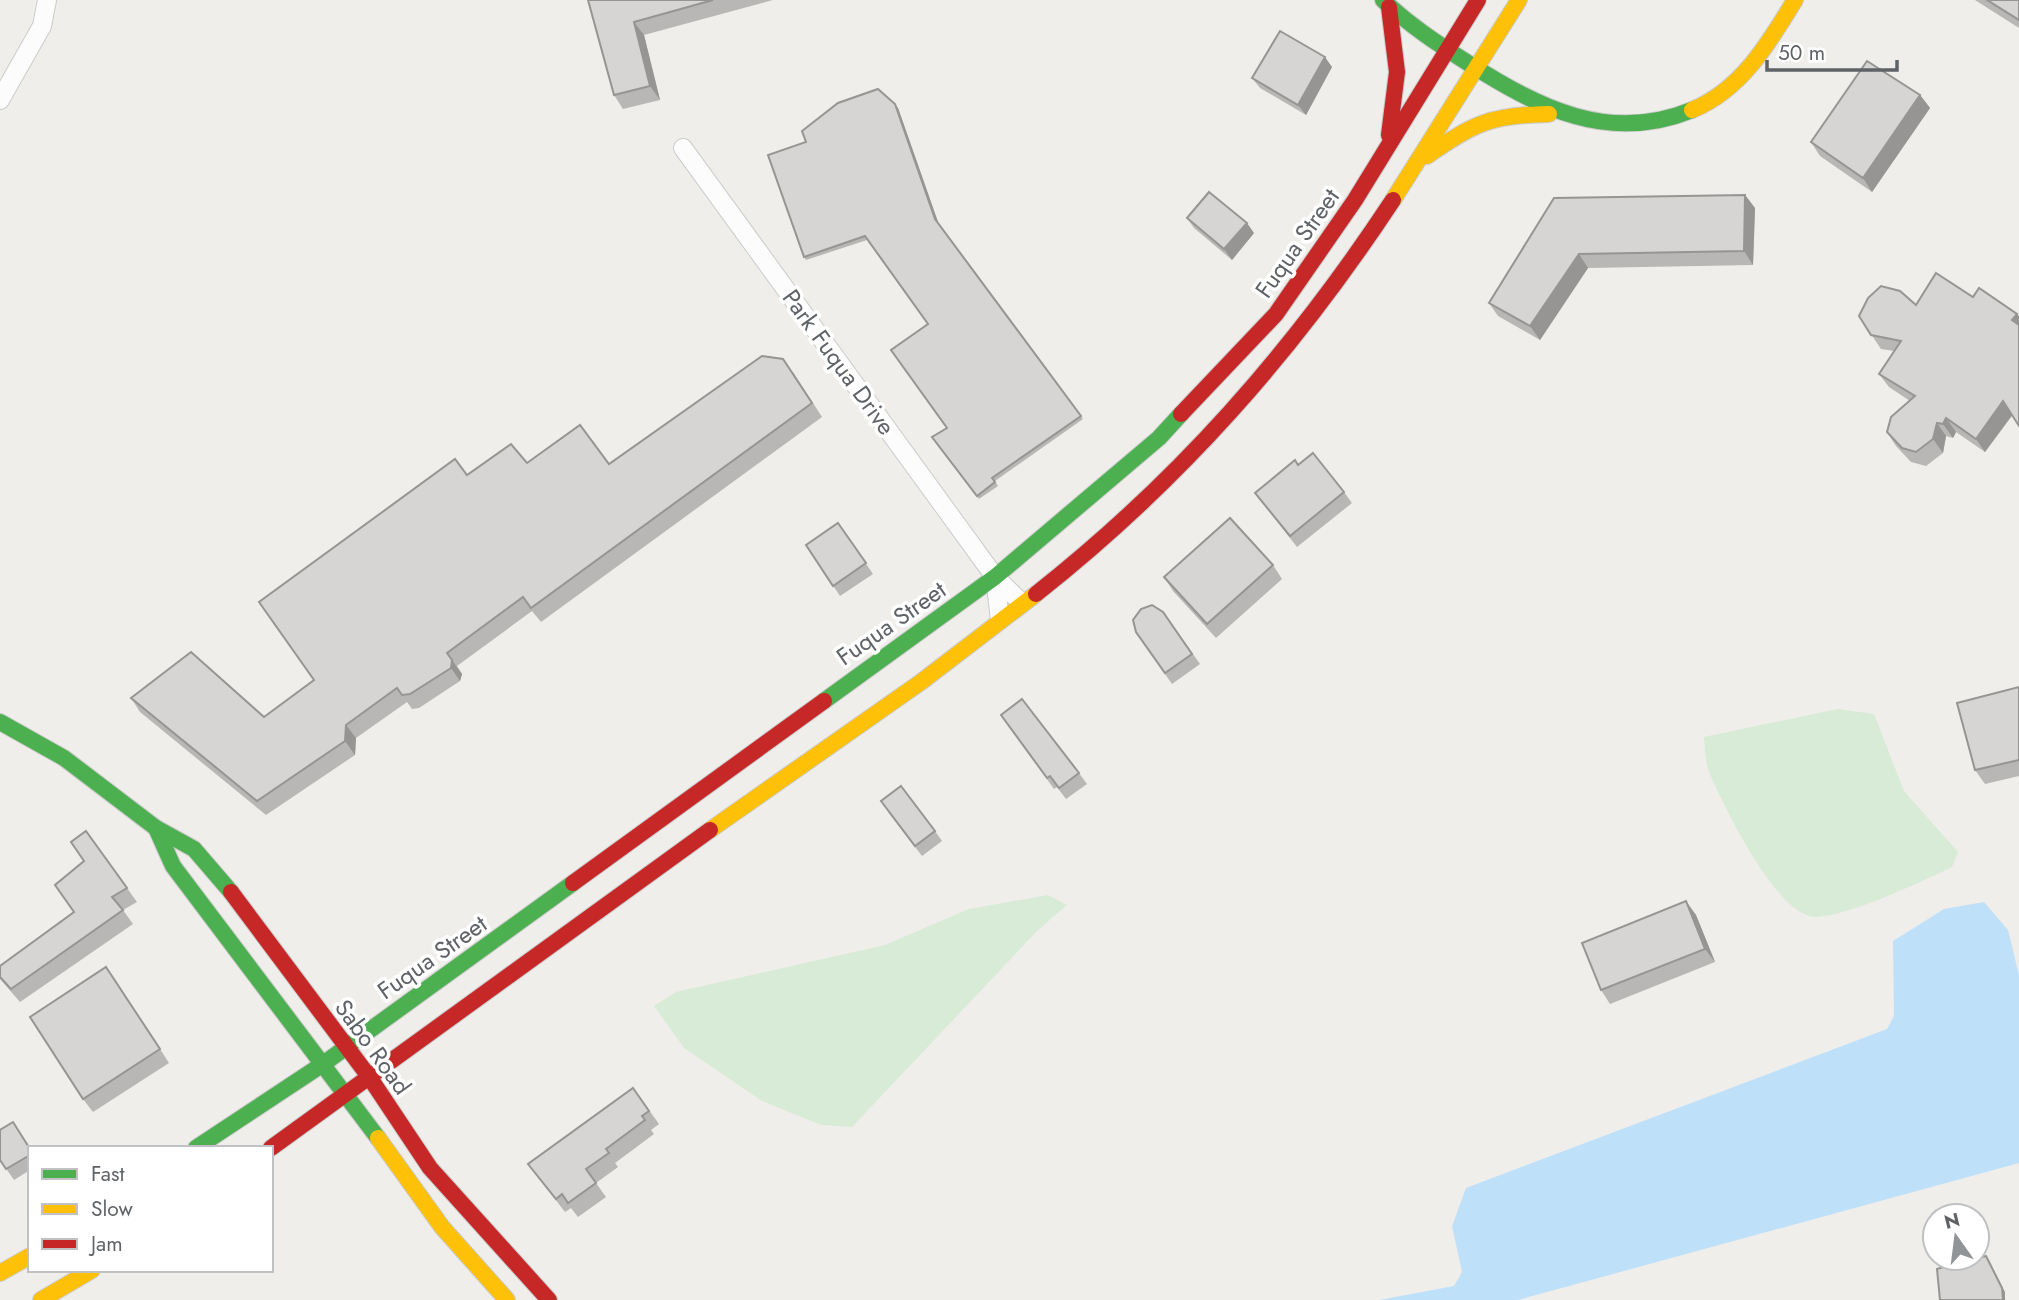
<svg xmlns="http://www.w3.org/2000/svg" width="2019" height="1300" viewBox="0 0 2019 1300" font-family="Jost,sans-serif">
	<rect width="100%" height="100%" fill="#efeeea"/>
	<!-- green -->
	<g fill="#d8ebd6">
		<path d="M1838 709 1874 714 1904 791 1958 852 1952 867C1918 883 1852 915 1816 917 1777 918 1721 801 1708 769 1705 759 1705 747 1704 737Z"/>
		<polygon points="1048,895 1067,905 1038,930 852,1127 821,1125 762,1101 684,1048 654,1006 676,992 885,945 969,909"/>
	</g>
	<!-- water -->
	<polygon fill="#bfe0f9" points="1984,902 2008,930 2019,975 2019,1163 1518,1300 1379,1300 1454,1286 1462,1272 1452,1226 1466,1188 1887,1029 1894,1016 1893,941 1944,909"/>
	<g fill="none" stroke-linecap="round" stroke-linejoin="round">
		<!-- street casing -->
		<g stroke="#cbcccc" stroke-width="20">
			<g id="street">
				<polyline points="0,100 42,26 47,0"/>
				<polyline points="683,148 995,577 1022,603"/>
				<polyline points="995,577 1000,620"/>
			</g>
		</g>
		<!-- fast casing -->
		<g stroke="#cacacb" stroke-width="18">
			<g id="fast">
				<path d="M1383 0C1409 25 1438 44 1468 63 1539 108 1609 144 1692 110"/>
				<polyline points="824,701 995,577 1159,438 1181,414"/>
				<polyline points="0,722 64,758 156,828 194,849 231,892"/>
				<polyline points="156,828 173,866 378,1138"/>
				<polyline points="196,1148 323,1064 573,883"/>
			</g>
		</g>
		<!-- slow casing -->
		<g stroke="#cacacb" stroke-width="18">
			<g id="slow">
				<path d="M1692 110C1741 90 1769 43 1795 0"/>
				<path d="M1427 156C1474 123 1491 115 1549 114"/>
				<polyline points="1393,200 1519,0"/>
				<polyline points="710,830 921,682 1036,594"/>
				<polyline points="378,1138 442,1227 507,1300"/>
				<polyline points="0,1273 30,1256"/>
				<polyline points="41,1300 92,1270"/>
			</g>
		</g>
		<!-- jam casing -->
		<g stroke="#cacacb" stroke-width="18">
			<g id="jam">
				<polyline points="1389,7 1397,72 1389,135"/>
				<polyline points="1181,414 1276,314 1355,200 1478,0"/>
				<path d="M1036 594C1179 481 1292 353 1393 200"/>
				<polyline points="573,883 824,701"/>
				<polyline points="231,892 370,1078 430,1168 549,1300"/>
				<polyline points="271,1148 710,830"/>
			</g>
		</g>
		<!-- street -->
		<use href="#street" stroke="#fdfcfc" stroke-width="18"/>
		<!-- fast -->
		<use href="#fast" stroke="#4caf50" stroke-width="16"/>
		<!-- slow -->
		<use href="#slow" stroke="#ffc107" stroke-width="16"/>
		<!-- jam -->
		<use href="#jam" stroke="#c62828" stroke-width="16"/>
	</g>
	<!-- wall -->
	<g fill="#b8b7b5">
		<polygon points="588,0 773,0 644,35 660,100 623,109 614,95"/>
		<polygon points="1975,0 2019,0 2019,28"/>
		<polygon points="1332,67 1306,115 1260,88 1252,78"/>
		<polygon points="1920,95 1930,108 1872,192 1820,156 1811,142"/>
		<polygon points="898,108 938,222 1083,419 995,481 998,486 979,499 932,437 947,428 928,324 867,240 806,260 804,257 806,142"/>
		<polygon points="1745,195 1755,208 1753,265 1588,268 1540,340 1498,316 1489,303 1554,198"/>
		<polygon points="1187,218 1254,233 1232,260 1194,228"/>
		<polygon points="1868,298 2012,416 1985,452 1956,432 1953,438 1946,436 1943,453 1926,466 1911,462 1896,446 1887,432 1910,401 1889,387 1879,374 1894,351 1881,349 1859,316"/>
		<polygon points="793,372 822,417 541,622 532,611 457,666 462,674 460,681 419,708 412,709 407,702 356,738 355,755 266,815 140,712 131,698 264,717 314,680 467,475 527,463 609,464"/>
		<polygon points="1298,465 1344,492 1352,503 1297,547 1255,493"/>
		<polygon points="838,523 873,574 840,596 806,545"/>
		<polygon points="1273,565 1282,579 1216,638 1173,591 1164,577"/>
		<polygon points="1163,612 1200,664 1172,684 1136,632"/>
		<polygon points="2019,687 2019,776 1985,784 1975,770"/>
		<polygon points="1001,715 1079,773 1087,784 1066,799 1057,787 1054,789"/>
		<polygon points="888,812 935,831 942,841 922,856"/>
		<polygon points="86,831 137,902 123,910 133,924 20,1002 0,979 0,966 74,912 84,861"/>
		<polygon points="1696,915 1715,962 1610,1004 1601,990"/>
		<polygon points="116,981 169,1063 93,1112 83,1099"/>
		<polygon points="633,1088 659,1124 651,1130 654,1134 615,1163 618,1167 596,1183 606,1197 578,1217 571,1208 565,1212 528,1164"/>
		<polygon points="13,1122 30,1148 30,1170 14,1180 1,1161 0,1162 0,1130"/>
	</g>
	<!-- shaded-wall -->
	<g fill="#969594">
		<polygon points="634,22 644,35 660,100 650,86"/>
		<polygon points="1325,57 1332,67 1306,115 1298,105"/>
		<polygon points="1920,95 1930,108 1872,192 1863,178"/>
		<polygon points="895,104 898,108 938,222 935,219"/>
		<polygon points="1745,195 1755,208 1753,265 1744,251"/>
		<polygon points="1247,223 1254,233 1232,260 1224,249"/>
		<polygon points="1579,254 1588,268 1540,340 1530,326"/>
		<polygon points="2017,314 2019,316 2019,330 2012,320"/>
		<polygon points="2003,401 2012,415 1985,452 1976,439"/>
		<polygon points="1946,418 1956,432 1953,438 1943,424"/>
		<polygon points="1937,423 1946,436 1943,453 1933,439"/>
		<polygon points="452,660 462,674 460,681 451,668"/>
		<polygon points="346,725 356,738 355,755 345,741"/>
		<polygon points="1686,901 1696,915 1715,962 1705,949"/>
		<polygon points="1986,1256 2005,1292 2005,1300 2003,1300"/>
	</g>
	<!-- building -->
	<g fill="#d6d5d3" stroke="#969594" stroke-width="2">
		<polygon points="588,0 713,0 634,22 650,86 614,95"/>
		<polygon points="1987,0 2019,0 2019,20"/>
		<polygon points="1280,31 1325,57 1298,105 1252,78"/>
		<polygon points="1867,61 1920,95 1863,178 1811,142"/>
		<polygon points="878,89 895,104 935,219 1081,416 992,478 995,482 977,496 932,437 947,428 891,350 928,324 865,236 804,257 768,155 806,142 802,131 838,103"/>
		<polygon points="1209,192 1247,223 1224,249 1187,218"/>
		<polygon points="1745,195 1744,251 1579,254 1530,326 1489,303 1554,198"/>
		<polygon points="1936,273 1973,297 1979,288 2017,314 2012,320 2019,325 2019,426 2003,401 1976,439 1946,418 1943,424 1937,423 1933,439 1916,452 1902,448 1887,432 1891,417 1915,396 1879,374 1901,341 1871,335 1859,316 1868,298 1881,286 1900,291 1916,305"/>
		<polygon points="762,356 783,359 812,403 531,608 523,597 447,653 452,660 451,668 410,694 402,695 397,688 346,725 345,741 257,801 131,698 191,652 264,717 314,680 259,602 455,459 467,475 511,444 527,463 580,425 609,464"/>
		<polygon points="1313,453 1344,492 1290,536 1255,493 1295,460 1298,465"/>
		<polygon points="1230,518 1273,565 1207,624 1164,577"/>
		<polygon points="838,523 866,563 833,586 806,545"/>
		<polygon points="1152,605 1163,612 1192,654 1165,673 1136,632 1133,620 1141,609"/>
		<polygon points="2019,687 2019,760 1975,770 1957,703"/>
		<polygon points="1022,699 1079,773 1059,788 1050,776 1047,778 1001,715"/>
		<polygon points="901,786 935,831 915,846 881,801"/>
		<polygon points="86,831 127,888 112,897 123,910 11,989 0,977 0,966 74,912 55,885 84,861 71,842"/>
		<polygon points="1686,901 1705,949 1601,990 1582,943"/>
		<polygon points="106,967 160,1049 83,1099 30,1017"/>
		<polygon points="633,1088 649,1111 642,1116 645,1120 606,1149 609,1153 586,1169 596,1183 568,1203 562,1194 556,1199 528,1164"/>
		<polygon points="13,1122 30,1149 30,1155 6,1169 0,1160 0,1130"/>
		<polygon points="1986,1256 2002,1288 2003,1300 1940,1300 1937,1269 1947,1266 1952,1259 1954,1258 1973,1258 1975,1259"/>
	</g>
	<g text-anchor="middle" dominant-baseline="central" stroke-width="7" stroke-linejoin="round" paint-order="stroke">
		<!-- street labels -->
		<g font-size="24" fill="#5f6368" stroke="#fff">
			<text transform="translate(1297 243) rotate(-55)">Fuqua Street</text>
			<text transform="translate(839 362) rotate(54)">Park Fuqua Drive</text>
			<text transform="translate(891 623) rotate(-35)">Fuqua Street</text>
			<text transform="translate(432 957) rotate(-35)">Fuqua Street</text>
			<text transform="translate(373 1047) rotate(54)">Sabo Road</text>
		</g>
	</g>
	<!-- legend -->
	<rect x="28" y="1146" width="245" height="126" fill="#ffffff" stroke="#bfc1c3" stroke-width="2"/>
	<rect x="42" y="1169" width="35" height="10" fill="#4caf50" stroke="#bfc1c3" stroke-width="2"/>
	<text x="91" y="1181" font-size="21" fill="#5f6368">Fast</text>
	<rect x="42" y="1204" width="35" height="10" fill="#ffc107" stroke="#bfc1c3" stroke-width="2"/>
	<text x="91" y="1216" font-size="21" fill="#5f6368">Slow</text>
	<rect x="42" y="1239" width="35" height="10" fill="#c62828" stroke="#bfc1c3" stroke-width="2"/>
	<text x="91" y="1251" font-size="21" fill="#5f6368">Jam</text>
	<!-- north arrow -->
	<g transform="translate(1956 1237) rotate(346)"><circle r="33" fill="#ffffff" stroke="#bfc1c3" stroke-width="2"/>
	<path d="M0-5L12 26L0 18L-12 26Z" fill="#919496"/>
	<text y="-10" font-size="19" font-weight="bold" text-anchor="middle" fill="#5f6368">N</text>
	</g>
	<!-- scale -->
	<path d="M1767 60v10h130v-10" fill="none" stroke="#5f6368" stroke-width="3.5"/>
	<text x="1778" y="60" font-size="21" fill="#5f6368" stroke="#ffffff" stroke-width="5" paint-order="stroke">50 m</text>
</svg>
